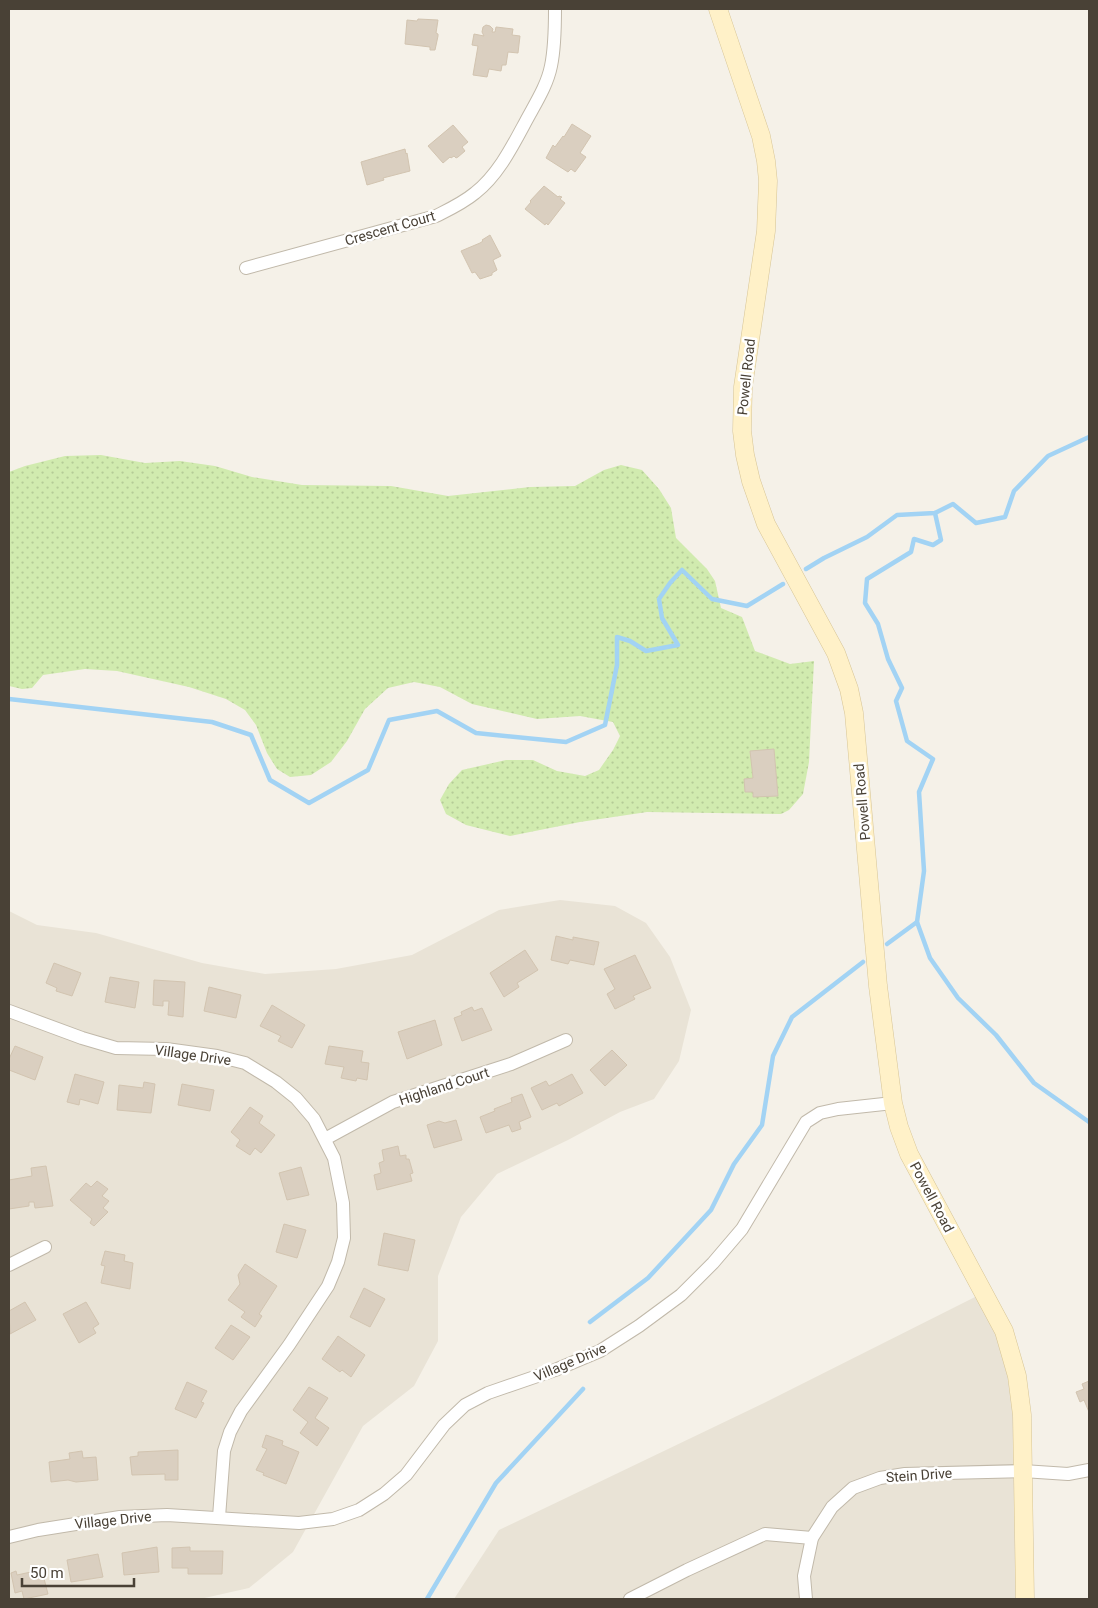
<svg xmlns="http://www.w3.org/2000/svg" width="1098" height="1608" viewBox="0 0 1098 1608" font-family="Roboto,sans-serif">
	<defs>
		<pattern id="green-dots" width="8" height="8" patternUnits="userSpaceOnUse" patternTransform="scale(1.25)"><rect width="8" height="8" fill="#d1ebaf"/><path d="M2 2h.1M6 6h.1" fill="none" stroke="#b5cb97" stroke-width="1.8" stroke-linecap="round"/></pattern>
	</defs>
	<rect width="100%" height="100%" fill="#f5f1e8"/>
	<!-- residential -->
	<g fill="#e9e3d6">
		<polygon points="560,900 615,906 646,923 670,957 691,1010 679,1061 654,1099 620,1112 568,1140 497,1174 461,1217 438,1276 438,1341 414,1386 363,1426 293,1552 249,1588 200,1599 9,1599 9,911 37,925 96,933 202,963 265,974 336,969 412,955 499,910"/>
		<polygon points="983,1293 1017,1376 1025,1599 454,1599 499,1530 766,1402"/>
	</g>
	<!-- green -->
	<polygon fill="url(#green-dots)" points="101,455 145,463 180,461 215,466 252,477 302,485 391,486 448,496 530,487 575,486 604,470 621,465 642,470 659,489 671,508 676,538 707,569 715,581 721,608 742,617 755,651 790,664 814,661 809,762 803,794 789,810 781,814 647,812 580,822 510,836 466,825 446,814 440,800 449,784 462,770 506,760 533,760 557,771 585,776 599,770 613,750 620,736 613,722 580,716 537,719 472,704 440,687 414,682 388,688 365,709 347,741 331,762 311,775 290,777 277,769 267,753 256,725 245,710 226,699 189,687 117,671 85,669 43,675 32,688 22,689 9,686 9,472 25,466 65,456"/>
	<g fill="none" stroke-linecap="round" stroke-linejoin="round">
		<!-- stream -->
		<g stroke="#a2d3f4" stroke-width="4.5">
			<polyline points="935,513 941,540 933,545 914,539 911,552 867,579 865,603 878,624 888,659 902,688 896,701 907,741 933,759 919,792 924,871 917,922 930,958 958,998 996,1035 1034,1083 1089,1122"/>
			<polyline points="806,569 824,558 867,537 897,515 935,513 953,504 976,523 1005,517 1014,491 1048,456 1089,437"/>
			<polyline points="9,699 212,722 251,735 270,780 309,803 368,770 389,720 437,711 476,733 566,742 605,725 617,665 617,637 630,641 646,651 678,645 662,618 659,599 670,583 682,570 712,599 747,606 783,584"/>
			<polyline points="887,944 917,922"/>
			<polyline points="590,1322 648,1278 711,1210 734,1164 762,1125 773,1056 792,1017 863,962"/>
			<polyline points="427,1599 496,1483 583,1389"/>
		</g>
	</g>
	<!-- building -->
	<g fill="#dacfc0" stroke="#d2c4b0">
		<polygon points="418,19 438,20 436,33 438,34 438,36 435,50 430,50 430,47 405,44 407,20 417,21"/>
		<polygon points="486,25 490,26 493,29 492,32 495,32 496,27 513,29 512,35 520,36 518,53 508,52 506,65 502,65 501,71 489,69 487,77 473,75 478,46 472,45 474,34 484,36 482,32 483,27"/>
		<polygon points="572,124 591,136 580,153 586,157 575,172 571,169 568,172 546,158 553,145 555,147 563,136 564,137"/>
		<polygon points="453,125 468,142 462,147 465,151 458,157 456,158 454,156 451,158 450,157 443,163 428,146"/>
		<polygon points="405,149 406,154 407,153 410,171 383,178 384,180 367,185 361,162"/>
		<polygon points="544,186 558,197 559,196 562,197 560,199 565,203 548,225 546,223 545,225 525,209 531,202 530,201"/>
		<polygon points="490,235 501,256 493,260 497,270 492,273 492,275 480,279 475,272 472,273 461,251 480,243 483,241 482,240"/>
		<polygon points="774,749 778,796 753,797 753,792 745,792 744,779 753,778 750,751"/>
		<polygon points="556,936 573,940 573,937 599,942 594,965 570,960 568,964 551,960"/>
		<polygon points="525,950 538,970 517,983 519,987 504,997 490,973"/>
		<polygon points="635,955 651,988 633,996 635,999 615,1009 607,994 615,989 604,969"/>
		<polygon points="54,963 81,973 72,996 56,991 57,988 46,983"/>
		<polygon points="110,977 139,982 135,1008 105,1002"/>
		<polygon points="154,980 185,982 183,1017 168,1015 169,1001 163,1001 163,1006 153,1005"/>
		<polygon points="209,987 241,995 236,1018 204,1011"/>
		<polygon points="272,1005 305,1025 292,1048 278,1041 281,1036 260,1026"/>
		<polygon points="472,1007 474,1011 482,1008 492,1030 462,1041 454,1018 462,1015 461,1012"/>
		<polygon points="435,1020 442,1045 407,1059 398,1032"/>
		<polygon points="15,1046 43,1057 35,1080 9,1070 9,1059"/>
		<polygon points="329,1046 363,1051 361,1062 369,1063 367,1080 357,1078 356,1081 341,1078 344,1067 325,1064"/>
		<polygon points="612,1050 627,1065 605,1086 590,1070"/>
		<polygon points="75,1074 104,1082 98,1104 80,1099 79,1105 67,1102"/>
		<polygon points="572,1074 583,1093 559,1106 557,1103 542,1110 531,1088 546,1081 549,1086"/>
		<polygon points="144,1082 155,1084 151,1113 117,1110 119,1085 143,1088"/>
		<polygon points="182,1084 214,1090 210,1111 178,1105"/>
		<polygon points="522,1094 531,1117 519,1122 521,1129 512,1132 509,1125 486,1133 480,1117 495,1111 494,1109 512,1102 511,1098"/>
		<polygon points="250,1107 263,1116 259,1123 275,1135 261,1153 255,1148 250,1155 236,1146 240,1140 231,1132"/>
		<polygon points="456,1120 462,1140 434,1148 427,1125 439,1121 445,1123"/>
		<polygon points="398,1146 400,1156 406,1155 406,1159 409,1159 413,1173 410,1174 412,1181 377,1190 374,1175 381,1173 379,1163 384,1161 382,1150"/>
		<polygon points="46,1166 53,1206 35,1208 34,1202 29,1202 29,1206 9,1209 9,1180 32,1176 31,1168"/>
		<polygon points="301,1167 309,1195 287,1200 279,1173"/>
		<polygon points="97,1181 108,1189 102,1196 109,1201 103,1208 108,1212 94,1226 90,1223 92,1219 70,1200 86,1183 91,1187"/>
		<polygon points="284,1224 306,1230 297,1258 276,1252"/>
		<polygon points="384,1233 415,1240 408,1271 378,1265"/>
		<polygon points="105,1251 125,1255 124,1261 133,1263 130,1289 101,1283 105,1266 101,1265"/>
		<polygon points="245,1264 277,1286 259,1314 262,1316 255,1327 241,1317 245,1312 228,1300 240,1284 238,1275"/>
		<polygon points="364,1288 385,1299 370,1327 350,1317"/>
		<polygon points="25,1302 36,1320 10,1334 9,1311"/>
		<polygon points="86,1302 99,1324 93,1328 96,1333 79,1343 63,1314"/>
		<polygon points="231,1325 250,1337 233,1360 215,1348"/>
		<polygon points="338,1336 365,1355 351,1377 342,1370 340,1372 322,1359"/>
		<polygon points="1089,1381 1089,1412 1084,1400 1080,1402 1076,1392 1084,1389 1082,1384"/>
		<polygon points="187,1382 207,1391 201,1402 204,1403 196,1418 175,1409"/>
		<polygon points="309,1387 328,1398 315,1418 329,1428 317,1446 300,1433 308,1422 293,1410"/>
		<polygon points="266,1435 283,1441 282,1445 299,1452 286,1484 263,1475 264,1473 256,1470 267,1449 262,1447"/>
		<polygon points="178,1450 178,1480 165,1480 165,1474 132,1475 130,1457 138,1456 138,1452"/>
		<polygon points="82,1451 83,1458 96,1457 98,1480 76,1482 68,1480 51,1482 49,1462 70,1459 69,1453"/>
		<polygon points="157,1547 159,1572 124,1575 122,1553"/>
		<polygon points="190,1547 190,1551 223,1551 222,1574 188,1574 188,1568 172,1568 172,1548"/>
		<polygon points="98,1554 103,1577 71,1582 67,1560"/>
		<polygon points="41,1567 48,1594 24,1599 22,1591 15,1593 11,1573 16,1571 17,1575 31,1572 31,1569"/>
	</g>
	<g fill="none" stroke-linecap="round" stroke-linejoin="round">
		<!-- street casing -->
		<g stroke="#c1b9aa" stroke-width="14">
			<g id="street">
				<path d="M246 268 436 216C450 209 463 203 475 193 498 175 512 147 526 121 535 104 547 86 551 66 555 47 555 28 555 9"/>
				<polyline points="9,1011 82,1038 116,1048 166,1049 217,1056 245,1063 276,1082 296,1098 314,1119 334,1158 343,1203 344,1238 338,1262 328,1286 289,1345 241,1411 230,1432 224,1451 219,1517"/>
				<polyline points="325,1139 393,1102 511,1064 566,1040"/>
				<polyline points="9,1265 45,1247"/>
				<polyline points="9,1537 38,1530 120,1517 167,1515 299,1523 333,1519 359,1510 384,1494 406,1475 444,1425 465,1405 488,1393 555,1370 600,1351 639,1326 681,1295 713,1263 742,1229 806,1122 820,1113 838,1109 893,1103"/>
				<polyline points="630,1599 687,1570 765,1534 812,1538"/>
				<polyline points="806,1599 804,1576 812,1538 832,1507 853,1488 880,1478 905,1474 1023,1471 1068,1474 1089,1470"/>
			</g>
		</g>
		<!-- secondary casing -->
		<g stroke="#d7c596" stroke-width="19">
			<polyline id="secondary" points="718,9 761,136 766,161 768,181 766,231 743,387 742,431 745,455 751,481 766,524 836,653 849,689 854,713 878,986 893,1103 899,1127 909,1154 1004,1331 1017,1376 1022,1415 1025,1599"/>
		</g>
		<!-- street -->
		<use href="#street" stroke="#fff" stroke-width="12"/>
		<!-- secondary -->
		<use href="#secondary" stroke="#fff1c8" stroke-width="18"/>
	</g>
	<g text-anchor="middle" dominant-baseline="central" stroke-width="5" stroke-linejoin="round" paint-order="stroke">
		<!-- street labels -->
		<g font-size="14" fill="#494136" stroke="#fff">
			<text transform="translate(390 228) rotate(-16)">Crescent Court</text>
			<text transform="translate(746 377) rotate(-84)">Powell Road</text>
			<text transform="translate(862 802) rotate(-95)">Powell Road</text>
			<text transform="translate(193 1055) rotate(8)">Village Drive</text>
			<text transform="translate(444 1086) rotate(-18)">Highland Court</text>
			<text transform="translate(932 1197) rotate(62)">Powell Road</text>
			<text transform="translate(570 1362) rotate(-23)">Village Drive</text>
			<text transform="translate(919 1475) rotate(-4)">Stein Drive</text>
			<text transform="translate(113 1520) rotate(-6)">Village Drive</text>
		</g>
	</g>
	<!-- border -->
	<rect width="1098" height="1608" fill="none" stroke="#494136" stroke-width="20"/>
	<!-- scale -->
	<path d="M22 1578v8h112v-8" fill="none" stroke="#494136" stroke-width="2.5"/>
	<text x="30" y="1578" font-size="15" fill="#494136" stroke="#ffffff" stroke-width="4" paint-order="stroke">50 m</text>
</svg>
